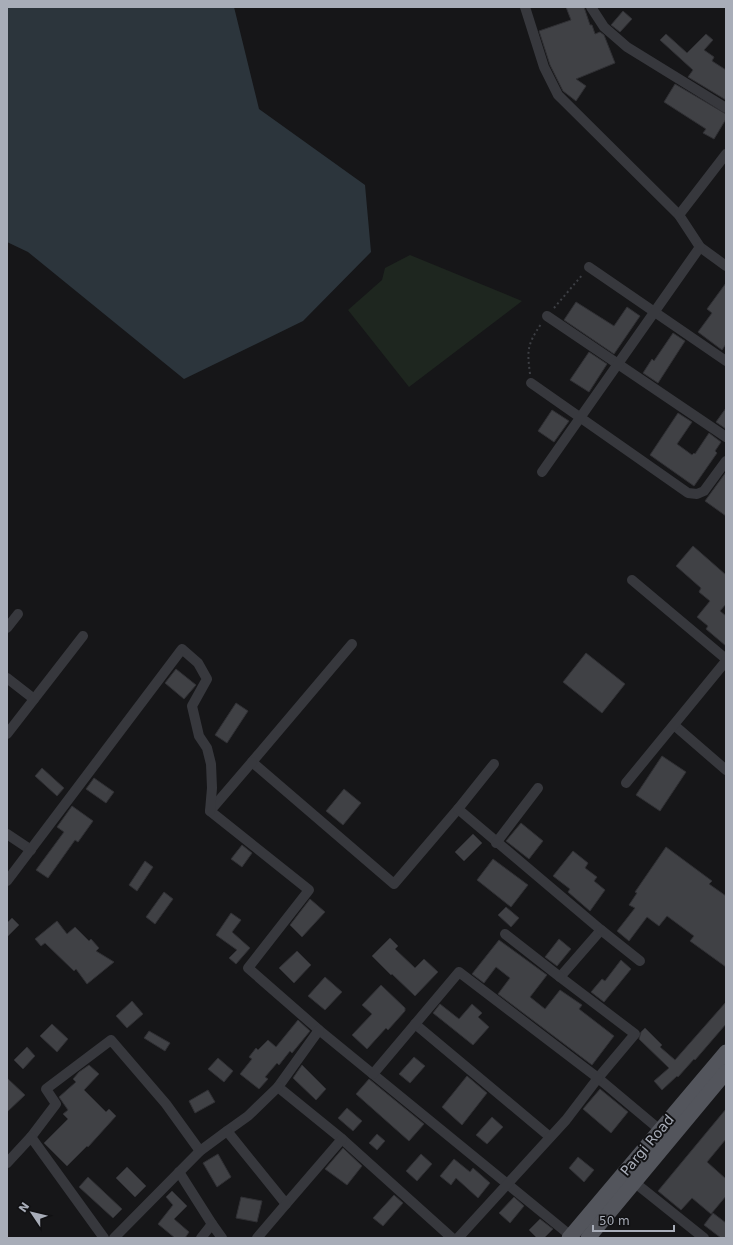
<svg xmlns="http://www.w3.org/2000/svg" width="733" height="1245" viewBox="0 0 733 1245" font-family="'DejaVu Sans',sans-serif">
	<rect width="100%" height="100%" fill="#161618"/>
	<!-- green -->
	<polygon fill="#1e261f" points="410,255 522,301 409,387 348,310 382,280 385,268"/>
	<!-- water -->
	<polygon fill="#2c353c" points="7,7 234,7 259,109 365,185 371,252 303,321 184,379 28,252 7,242"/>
	<!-- building -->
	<g fill="#404145" stroke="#303034">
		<polygon points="566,7 584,7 590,25 592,25 595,34 600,32 604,35 615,63 576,79 586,86 576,101 563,91 550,65 539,31 571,20"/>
		<polygon points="623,11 632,19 620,32 611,25"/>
		<polygon points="666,34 687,53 706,34 713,40 704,50 714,57 712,61 726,70 726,100 688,77 693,70 660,40"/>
		<polygon points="675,84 726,114 726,119 714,139 703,133 706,129 664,102"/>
		<polygon points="726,283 726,344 722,350 698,332 712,313 707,309"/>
		<polygon points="576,302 614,326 627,307 640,316 614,354 564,320"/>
		<polygon points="673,333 685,341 658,383 643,373 652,359 654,361"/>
		<polygon points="589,352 607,364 589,392 570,380"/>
		<polygon points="726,408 726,429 716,422"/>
		<polygon points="552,410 569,421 554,442 538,431"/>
		<polygon points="678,413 692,422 677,444 692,455 694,453 695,454 709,433 721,442 715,451 717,453 694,486 650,455"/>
		<polygon points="726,472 726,516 705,501"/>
		<polygon points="693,546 726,575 726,604 720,611 726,616 726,646 706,629 708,626 697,617 710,601 699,592 701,588 676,566"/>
		<polygon points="586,653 625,684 602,713 563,682"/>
		<polygon points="176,669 196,685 184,699 165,683"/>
		<polygon points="236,703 248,711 227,743 215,735"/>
		<polygon points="662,756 686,772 660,811 636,795"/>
		<polygon points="42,768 64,788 57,796 35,776"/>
		<polygon points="94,778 114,792 106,803 86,789"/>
		<polygon points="344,789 361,803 343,825 326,811"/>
		<polygon points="72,806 93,821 78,842 75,840 48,878 36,870 64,832 57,827"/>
		<polygon points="521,823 543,841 529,859 506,841"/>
		<polygon points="473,834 482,843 464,861 455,852"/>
		<polygon points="242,845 252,853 242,867 231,859"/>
		<polygon points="666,847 712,881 709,884 726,896 726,967 690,941 694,936 667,916 659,926 647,917 629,941 617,931 635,908 629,905 637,893 635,892"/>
		<polygon points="573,851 588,863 585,868 597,877 594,881 605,890 590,911 568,892 570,889 553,876"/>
		<polygon points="493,859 528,885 511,907 477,880"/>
		<polygon points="145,861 153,867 137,891 129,885"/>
		<polygon points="164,892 173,899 155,924 146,917"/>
		<polygon points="310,899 325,912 302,937 290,925"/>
		<polygon points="506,907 519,918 511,927 498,915"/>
		<polygon points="231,913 241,920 232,932 250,948 236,964 229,958 237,950 216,935"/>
		<polygon points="12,918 19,925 7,937 7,923"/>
		<polygon points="57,921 67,934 75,927 89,941 91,939 99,948 96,951 114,962 87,984 76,969 74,971 45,943 41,946 35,939"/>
		<polygon points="390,938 398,946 395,949 415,968 424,959 438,972 415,996 392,974 391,975 372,956"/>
		<polygon points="559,939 571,949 557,966 545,957"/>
		<polygon points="499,940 547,975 530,997 545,1009 560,990 582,1005 579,1009 614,1036 592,1065 498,994 510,978 496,967 484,983 472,974"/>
		<polygon points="297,951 311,965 294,983 279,968"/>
		<polygon points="621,960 631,969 604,1002 591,992 602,979 605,981"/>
		<polygon points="325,977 342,992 325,1010 308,996"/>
		<polygon points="381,985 405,1008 405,1011 388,1030 386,1028 367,1049 352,1035 372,1014 362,1005"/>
		<polygon points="132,1001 143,1014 127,1028 116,1016"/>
		<polygon points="726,1002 726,1024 695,1060 694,1059 678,1077 677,1076 662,1090 654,1081 669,1068 639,1039 641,1032 645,1028 662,1045 660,1047 675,1060"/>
		<polygon points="440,1004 459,1019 472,1004 482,1013 478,1017 489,1027 473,1045 433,1013"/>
		<polygon points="298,1020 310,1031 292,1053 290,1051 279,1065 277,1063 265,1077 268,1079 259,1089 240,1074 252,1059 249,1057 256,1048 258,1050 268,1040 276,1047"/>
		<polygon points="52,1024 68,1039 57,1052 40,1036"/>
		<polygon points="149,1031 170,1043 165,1051 144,1038"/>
		<polygon points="27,1047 35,1056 23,1069 14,1060"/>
		<polygon points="414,1057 425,1066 410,1083 399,1074"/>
		<polygon points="218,1058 233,1071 224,1082 208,1069"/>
		<polygon points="89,1065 99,1074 84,1090 106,1112 109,1109 116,1116 88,1147 87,1146 67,1166 44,1143 68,1119 63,1114 68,1110 59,1097 76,1082 73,1079 79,1072"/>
		<polygon points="302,1065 326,1089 316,1100 293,1078"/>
		<polygon points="467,1076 487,1093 462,1125 442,1107"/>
		<polygon points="7,1078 25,1095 7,1112"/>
		<polygon points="369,1079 424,1124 409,1141 356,1094"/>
		<polygon points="600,1089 628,1112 611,1133 583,1109"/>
		<polygon points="208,1090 215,1102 195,1113 189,1101"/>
		<polygon points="347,1108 362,1121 353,1131 338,1118"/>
		<polygon points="726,1109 726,1139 707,1162 726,1179 726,1196 711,1214 692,1198 681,1210 658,1191"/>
		<polygon points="492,1117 503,1127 487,1144 476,1135"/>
		<polygon points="377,1134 385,1141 377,1150 369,1143"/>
		<polygon points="343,1148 362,1166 347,1185 325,1169"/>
		<polygon points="218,1154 231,1177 217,1187 203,1163"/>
		<polygon points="421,1154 432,1164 417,1181 406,1171"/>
		<polygon points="578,1157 594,1170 584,1182 569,1168"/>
		<polygon points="454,1159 470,1172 473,1168 490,1183 478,1198 456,1178 451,1185 440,1176"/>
		<polygon points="127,1167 146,1186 135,1197 116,1178"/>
		<polygon points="88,1177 122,1209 113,1218 79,1187"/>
		<polygon points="172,1191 187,1206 174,1219 189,1232 185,1238 175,1238 158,1224 173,1205 166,1197"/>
		<polygon points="394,1195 403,1203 383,1226 373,1218"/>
		<polygon points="241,1197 262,1201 257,1222 236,1218"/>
		<polygon points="514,1197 524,1206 510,1223 499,1213"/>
		<polygon points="713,1213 726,1223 726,1238 721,1238 704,1225"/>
		<polygon points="540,1219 553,1229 544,1238 537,1238 529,1230"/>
	</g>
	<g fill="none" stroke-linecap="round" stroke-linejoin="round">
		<!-- path -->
		<g stroke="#3d3f44" stroke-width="2" stroke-dasharray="2 3" stroke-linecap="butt">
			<polyline points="554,308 583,274"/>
			<path d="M530 374C527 350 527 345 541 324"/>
		</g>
		<!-- minor -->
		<g stroke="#37383d" stroke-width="10">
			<polyline points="525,7 544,67 558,95 679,215 700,247 726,266"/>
			<polyline points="591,7 604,27 627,47 726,108"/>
			<polyline points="679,215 726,154"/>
			<polyline points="589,267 726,361"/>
			<polyline points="547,316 726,437"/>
			<polyline points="531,383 688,493 697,494 704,491 726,461"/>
			<polyline points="542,472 700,247"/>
			<polyline points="632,580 726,659"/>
			<polyline points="7,628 18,614"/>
			<polyline points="352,644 252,762 394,884 458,809"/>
			<polyline points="7,678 34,699"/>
			<polyline points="674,725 726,770"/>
			<polyline points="7,734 83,636"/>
			<polyline points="252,762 210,811 309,890 248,968 319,1030 571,1236"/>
			<polyline points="494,764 458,809 601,930 560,977 635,1034 598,1078 660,1130"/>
			<polyline points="626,783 726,661"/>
			<polyline points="7,834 31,850"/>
			<polyline points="496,843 538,788"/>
			<polyline points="7,881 182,649 198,663 207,679 192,706 199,736 207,748 211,764 212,788 210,811"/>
			<polyline points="601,930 640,961"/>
			<polyline points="505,934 560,977"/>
			<polyline points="415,1024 550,1137"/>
			<polyline points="319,1030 278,1087 342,1139 452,1238"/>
			<polyline points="373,1074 459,972 598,1078 566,1120 458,1238"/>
			<polyline points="278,1087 248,1116 227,1131 286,1204 342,1139"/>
			<polyline points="31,1137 56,1104 46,1089 111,1040 166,1104 200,1151"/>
			<polyline points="7,1163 31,1137 104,1238"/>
			<polyline points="179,1172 212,1224"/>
			<polyline points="634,1182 704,1238"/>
			<polyline points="114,1238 200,1151 227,1131"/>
			<polyline points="201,1238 212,1224 222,1238"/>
			<polyline points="257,1238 286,1204"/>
		</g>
		<!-- primary -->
		<g stroke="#53555c" stroke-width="15">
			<polyline points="569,1238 726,1052"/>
			<polyline points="588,1238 726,1072"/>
		</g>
	</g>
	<g text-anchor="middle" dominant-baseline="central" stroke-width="4" stroke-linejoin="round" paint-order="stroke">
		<!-- street labels -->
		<g font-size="14" fill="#a8adb8" stroke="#111113">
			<text transform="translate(647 1145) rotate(-50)">Pargi Road</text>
		</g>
	</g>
	<!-- border -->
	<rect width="733" height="1245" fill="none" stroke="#a8adb8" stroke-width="16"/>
	<!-- north arrow -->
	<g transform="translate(32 1213) rotate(305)" stroke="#111113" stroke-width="3" paint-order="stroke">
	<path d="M0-3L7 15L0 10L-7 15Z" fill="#a8adb8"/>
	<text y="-6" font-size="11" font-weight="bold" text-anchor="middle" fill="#a8adb8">N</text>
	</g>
	<!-- scale -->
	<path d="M593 1225v6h81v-6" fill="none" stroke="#a8adb8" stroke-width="2"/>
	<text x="599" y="1225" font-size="12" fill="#a8adb8" stroke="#111113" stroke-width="3" paint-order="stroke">50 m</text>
</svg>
